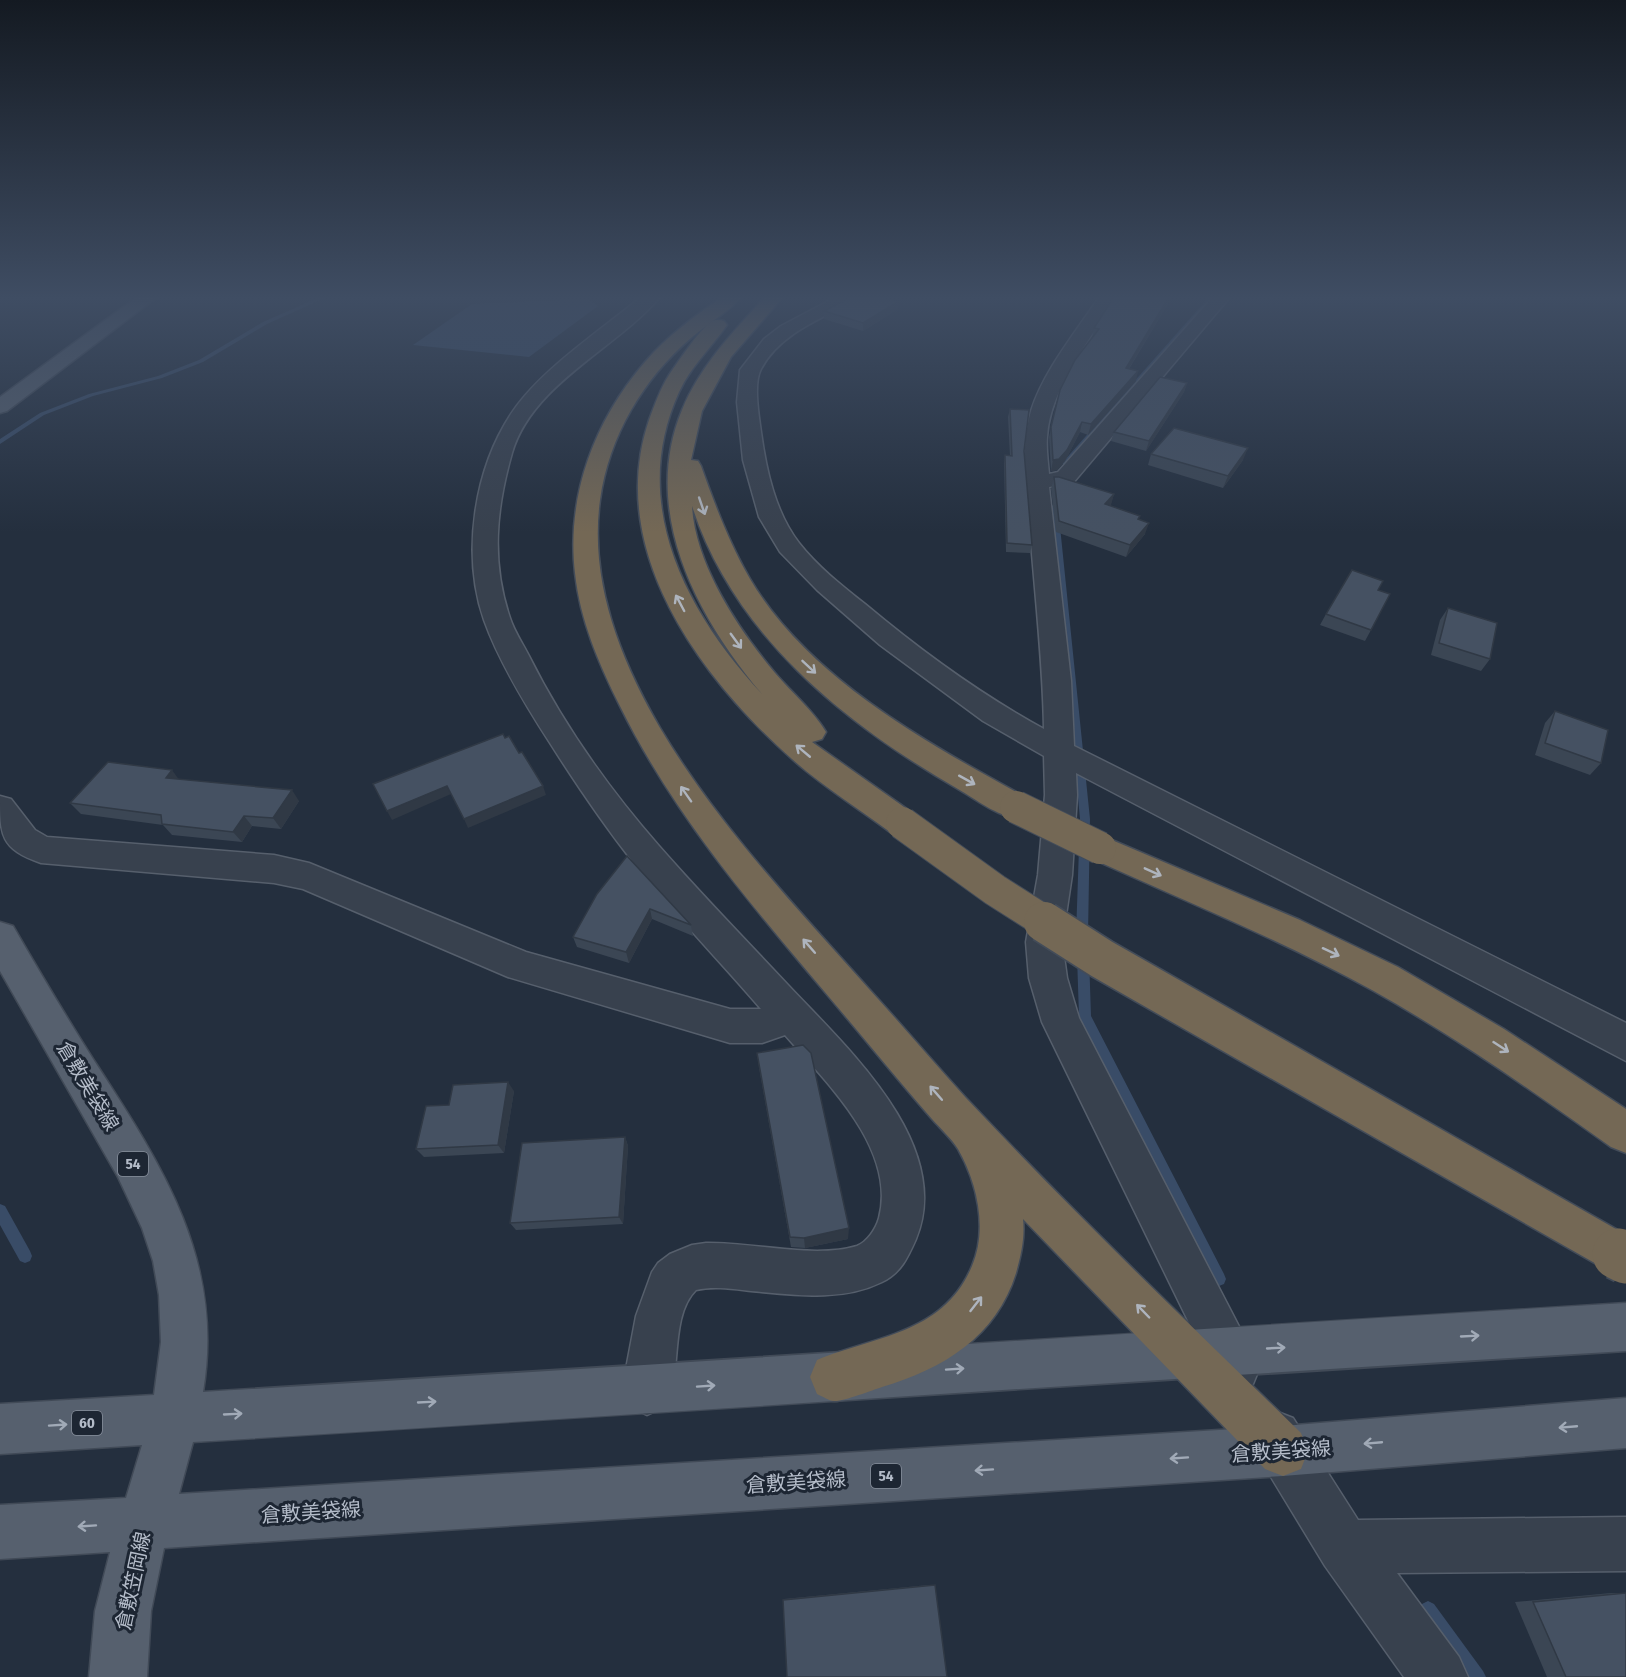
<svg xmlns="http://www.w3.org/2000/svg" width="1626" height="1677" viewBox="0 0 1626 1677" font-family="'Fira Sans Condensed','Noto Sans JP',sans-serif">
	<rect width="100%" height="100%" fill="#242f3e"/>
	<!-- water -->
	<polygon fill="#394c67" points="588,299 598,306 529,357 413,345 472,304"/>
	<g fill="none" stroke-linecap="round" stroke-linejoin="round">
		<!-- stream -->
		<g fill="#394c67" fill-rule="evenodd">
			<polygon points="320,297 327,297 267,324 203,362 162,378 93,396 44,415 0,444 0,439 40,413 89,394 158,376 199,360 263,322"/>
			<polygon points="1209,297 1215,297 1067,464 1063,464 1063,462"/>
			<polygon points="1051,505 1058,507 1090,819 1088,935 1086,938 1082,940 1078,938 1076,935 1080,819"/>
			<polygon points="1083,951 1087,952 1089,956 1091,1016 1224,1274 1226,1279 1224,1284 1219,1286 1214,1284 1079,1016 1077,956 1079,952"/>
			<polygon points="0,1204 5,1206 30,1251 32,1256 30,1261 25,1263 20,1261 0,1225"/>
			<polygon points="1428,1601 1434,1604 1483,1671 1486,1677 1466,1677 1422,1616 1419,1610 1422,1604"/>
		</g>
		<!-- street casing -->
		<g stroke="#565f6c" stroke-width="3">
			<g id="street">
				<path d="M641 297H660C617 348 532 384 512 453 496 509 491 562 510 618 514 631 523 644 529 656 563 724 609 789 659 846 701 894 745 939 788 985 845 1046 955 1144 916 1239 908 1257 901 1273 882 1282 842 1302 795 1295 751 1291 733 1289 714 1286 696 1290 673 1312 679 1361 672 1390 670 1396 667 1402 664 1407L647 1415 630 1407 622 1390 636 1316 652 1272 658 1263 670 1254 692 1245 706 1243C752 1242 814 1259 857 1246 867 1242 876 1229 879 1218 897 1149 826 1082 785 1035L762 1043H730L508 977 303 889 274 883 41 863C0 849 0 835 0 796L11 799 35 830 47 837 274 855 309 863 526 952 730 1009H761C719 960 673 913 633 862 603 824 576 784 550 743 526 706 499 662 484 620 461 554 474 468 513 411 542 369 601 330 641 297Z"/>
				<path d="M836 297H858L855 301C822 318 779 334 761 369 753 384 759 416 761 432 766 469 775 512 799 543 817 566 842 586 865 604 921 651 980 694 1044 729 1043 666 1036 604 1031 542 1027 500 1019 452 1031 411 1044 370 1076 332 1099 297H1115C1092 339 1050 387 1047 437 1046 449 1048 462 1049 474L1058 472 1213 297H1230L1073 483 1049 487 1071 681 1074 746 1626 1023V1061L1076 773 1077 795 1072 875 1062 942 1067 978 1079 1018 1260 1367 1253 1384 1236 1391 1219 1384 1042 1022 1029 978 1026 942 1038 875 1045 795 1044 756 983 721 880 645 817 590 780 552 759 517 743 460 737 402 740 370 764 339 781 326Z"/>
				<polygon points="1275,1411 1293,1418 1358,1520 1626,1517 1626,1571 1397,1573 1459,1657 1468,1677 1404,1677 1325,1566 1257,1454 1250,1436 1257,1418"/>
			</g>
		</g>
		<!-- primary casing -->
		<g stroke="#414a57" stroke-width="3">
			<g id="primary">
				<polygon points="137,297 157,297 7,411 0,413 0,397"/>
				<path d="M0 922 13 926C39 971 65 1015 93 1059 161 1164 225 1260 203 1392 678 1364 1152 1331 1626 1303V1351C1148 1379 671 1413 193 1442L179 1494 1283 1426 1626 1398V1448L1283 1476 164 1548 151 1611 147 1677H89L95 1611 110 1552 0 1559V1505L126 1498 142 1445 0 1454V1404L154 1395 161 1342 159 1295 153 1261 142 1228 118 1177 0 971Z"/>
			</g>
		</g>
		<!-- highway casing -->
		<g stroke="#434c59" stroke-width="3">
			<g id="highway">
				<path d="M722 297H742C727 313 707 324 691 338 643 379 609 436 600 500 589 581 620 659 660 728 717 824 795 906 869 989 902 1025 933 1062 966 1098 1074 1213 1188 1323 1301 1433L1308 1451 1301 1469 1283 1476 1265 1469 1023 1219C1025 1238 1021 1255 1016 1273 996 1337 943 1369 882 1387 873 1390 842 1402 834 1401 829 1401 822 1396 817 1394L810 1377 817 1360C875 1336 944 1334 972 1266 988 1229 977 1182 958 1149 952 1139 940 1128 932 1119 911 1095 891 1071 871 1047 781 938 683 834 620 706 599 664 580 620 575 573 566 495 595 420 645 362 667 336 695 316 722 297Z"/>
				<path d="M765 297H783L731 357 702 411 691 460 698 461 701 466C715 505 729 543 750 579 809 679 929 744 1027 798L1032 807 1027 816C1004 823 978 800 958 789 844 723 734 635 692 506 695 564 738 629 775 673 791 692 813 710 826 732L822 739 812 742 914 814 918 823 914 832 902 835 890 832C858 808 822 786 792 759 700 677 605 550 649 420 655 404 660 389 669 375 678 362 699 330 711 322 715 319 720 320 724 321L727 325C711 348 691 366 679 392 628 504 686 612 762 694 697 618 640 511 682 410 700 366 733 332 765 297Z"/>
				<path d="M1100 835 1300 920 1398 967 1504 1029 1626 1109V1153L1611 1147C1534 1092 1456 1037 1372 990 1281 940 1183 900 1088 857L1083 848 1088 839Z"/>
			</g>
		</g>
		<!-- street -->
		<use href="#street" fill="#38414e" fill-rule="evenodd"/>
		<!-- primary -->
		<use href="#primary" fill="#56606e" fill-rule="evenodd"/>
		<!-- highway -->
		<use href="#highway" fill="#746855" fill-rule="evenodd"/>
		<!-- highway-bridge-far2 casing -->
		<g stroke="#434c59" stroke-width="34" stroke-linecap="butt">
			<g id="highway-bridge-far2">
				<polyline points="1016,807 1100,848"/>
				<polyline points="902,823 995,890 1047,923"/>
			</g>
		</g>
		<!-- highway-bridge-far1 casing -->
		<g stroke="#434c59" stroke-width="43" stroke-linecap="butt">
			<polyline id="highway-bridge-far1" points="1044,922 1102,959 1621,1255"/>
		</g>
		<!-- highway-bridge casing -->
		<g stroke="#434c59" stroke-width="54" stroke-linecap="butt">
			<polyline id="highway-bridge" points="1618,1254 1626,1258"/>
		</g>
		<!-- highway-bridge-far2 -->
		<use href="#highway-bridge-far2" stroke="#746855" stroke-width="32"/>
		<!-- highway-bridge-far1 -->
		<use href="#highway-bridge-far1" stroke="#746855" stroke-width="40"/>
		<!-- highway-bridge -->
		<use href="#highway-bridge" stroke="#746855" stroke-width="51"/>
	</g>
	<!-- wall -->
	<g fill="#3b4654">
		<polygon points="1114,297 1172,297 1129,369 1136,381 1088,435 1080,432 1065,461 1057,470 1051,471 1049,437 1060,390 1092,338 1094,328"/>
		<polygon points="899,301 898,309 863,331 824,319 824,311"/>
		<polygon points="1187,383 1184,392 1146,451 1111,441 1114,432"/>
		<polygon points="1010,409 1024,451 1032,545 1030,553 1006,552 1004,464 1005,455 1010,456 1008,417"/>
		<polygon points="1151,454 1243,460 1223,488 1148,465"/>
		<polygon points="1054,477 1114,494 1110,506 1139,519 1145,534 1126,557 1056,532 1051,489"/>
		<polygon points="1378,590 1371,630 1365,641 1320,625 1326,614"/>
		<polygon points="1448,608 1490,659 1481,671 1431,655 1440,620"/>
		<polygon points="1555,711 1601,763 1590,775 1535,755 1545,723"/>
		<polygon points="178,779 299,801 281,829 252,826 242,842 172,835 163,825 81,814 70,803"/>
		<polygon points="627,856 691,925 693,936 652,919 629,963 577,947 573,937"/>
		<polygon points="757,1053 848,1239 805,1248 791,1247 759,1067"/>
		<polygon points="514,1091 504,1153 424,1157 416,1149 449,1105"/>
		<polygon points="625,1137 628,1146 623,1224 516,1230 510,1223"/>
		<polygon points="929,1585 935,1585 783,1600 784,1599"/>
		<polygon points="1611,1593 1626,1593 1626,1677 1547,1677 1515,1602"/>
	</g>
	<!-- shaded-wall -->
	<g fill="#303945">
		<polygon points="1169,297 1172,297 1123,378 1126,368"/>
		<polygon points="899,301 898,309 863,331 863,323"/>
		<polygon points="1138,371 1136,381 1088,435 1091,424"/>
		<polygon points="1187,383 1184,392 1146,451 1149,441"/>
		<polygon points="1082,422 1080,432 1065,461 1057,470 1051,471 1053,460"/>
		<polygon points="1248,448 1243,460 1223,488 1228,476"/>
		<polygon points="1114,494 1111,505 1102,516 1105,504"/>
		<polygon points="1149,523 1145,534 1126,557 1130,545"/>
		<polygon points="172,770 180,781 166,778"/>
		<polygon points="447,786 451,794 392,820 387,811"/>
		<polygon points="543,786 546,795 468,828 464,819"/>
		<polygon points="292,790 299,801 281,829 273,818"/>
		<polygon points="244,816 252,826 242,842 233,832"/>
		<polygon points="650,909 652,919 629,963 626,952"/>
		<polygon points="508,1082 514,1091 504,1153 498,1145"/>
		<polygon points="625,1137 628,1146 623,1224 619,1217"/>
		<polygon points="849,1228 848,1239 805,1248 804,1238"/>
	</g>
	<!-- building -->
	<g fill="#455162" stroke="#303945" stroke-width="1.5">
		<polygon points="851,297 879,297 899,301 863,323 824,311"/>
		<polygon points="1114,297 1169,297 1126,368 1138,371 1091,424 1082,422 1067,450 1059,459 1053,460 1051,427 1060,390 1075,360 1099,329 1094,328"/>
		<polygon points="1160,377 1187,383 1149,441 1114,432"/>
		<polygon points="1010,409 1029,410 1024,451 1032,545 1007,543 1005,455 1012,456"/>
		<polygon points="1174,428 1248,448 1228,476 1151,454"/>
		<polygon points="1054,477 1059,477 1114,494 1105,504 1140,516 1138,519 1149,523 1130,545 1059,521"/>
		<polygon points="1352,570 1383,581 1378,590 1390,594 1371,630 1326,614"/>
		<polygon points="1448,608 1497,623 1490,659 1439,643"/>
		<polygon points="1555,711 1608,730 1601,763 1545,743"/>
		<polygon points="503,734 505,738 509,736 519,753 522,752 543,786 464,819 447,786 387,811 373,784"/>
		<polygon points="108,762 172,770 166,778 292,790 273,818 244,816 233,832 162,824 161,815 70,803"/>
		<polygon points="627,856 691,925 650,909 626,952 573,937 597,894"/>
		<polygon points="803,1045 811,1053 849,1228 804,1238 790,1237 757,1053"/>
		<polygon points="508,1082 498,1145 416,1149 426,1106 449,1105 453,1085"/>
		<polygon points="625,1137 619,1217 510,1223 522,1143"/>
		<polygon points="935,1585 947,1677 787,1677 783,1600"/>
		<polygon points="1626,1593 1626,1677 1566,1677 1533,1602"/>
	</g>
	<!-- one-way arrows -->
	<defs><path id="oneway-shaft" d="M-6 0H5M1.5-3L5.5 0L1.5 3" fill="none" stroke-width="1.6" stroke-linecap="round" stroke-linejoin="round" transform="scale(1.5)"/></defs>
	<g stroke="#aeb4bd">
		<use href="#oneway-shaft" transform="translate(702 506) rotate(71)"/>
		<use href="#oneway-shaft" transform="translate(680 603) rotate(-118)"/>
		<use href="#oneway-shaft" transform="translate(736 641) rotate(54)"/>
		<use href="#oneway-shaft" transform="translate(809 667) rotate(43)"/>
		<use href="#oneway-shaft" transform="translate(803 751) rotate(-140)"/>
		<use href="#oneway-shaft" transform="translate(967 780) rotate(29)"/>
		<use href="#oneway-shaft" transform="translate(686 794) rotate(-125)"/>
		<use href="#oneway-shaft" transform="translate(1153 872) rotate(24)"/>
		<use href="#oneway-shaft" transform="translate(809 946) rotate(-131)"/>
		<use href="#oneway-shaft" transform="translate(1331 952) rotate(25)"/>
		<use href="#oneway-shaft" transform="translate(1501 1047) rotate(33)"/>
		<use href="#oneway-shaft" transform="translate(936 1093) rotate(-131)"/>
		<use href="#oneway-shaft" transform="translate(976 1304) rotate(-52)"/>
		<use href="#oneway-shaft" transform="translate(1143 1311) rotate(-134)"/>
	</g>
	<g stroke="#a1aab7">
		<use href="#oneway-shaft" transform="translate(1470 1336) rotate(-3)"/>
		<use href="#oneway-shaft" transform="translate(1276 1348) rotate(-3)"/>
		<use href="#oneway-shaft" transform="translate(955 1369) rotate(-4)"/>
		<use href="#oneway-shaft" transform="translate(706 1386) rotate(-4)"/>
		<use href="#oneway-shaft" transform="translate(427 1402) rotate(-3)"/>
		<use href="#oneway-shaft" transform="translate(233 1414) rotate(-3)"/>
		<use href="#oneway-shaft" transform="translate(58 1425) rotate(-4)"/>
		<use href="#oneway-shaft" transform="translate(1568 1427) rotate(175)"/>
		<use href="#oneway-shaft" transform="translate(1373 1443) rotate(175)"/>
		<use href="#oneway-shaft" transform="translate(1179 1458) rotate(176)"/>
		<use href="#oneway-shaft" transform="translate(984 1470) rotate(176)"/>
		<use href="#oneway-shaft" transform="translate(87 1526) rotate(176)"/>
	</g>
	<!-- sky -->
	<linearGradient id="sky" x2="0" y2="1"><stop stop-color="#141a22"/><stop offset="0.56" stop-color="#3f4d63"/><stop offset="1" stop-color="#3f4d63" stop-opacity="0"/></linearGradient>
	<rect width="1626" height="532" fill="url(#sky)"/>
	<g text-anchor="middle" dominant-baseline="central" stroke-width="6" stroke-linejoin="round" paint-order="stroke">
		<!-- shield labels -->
		<g fill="#1d2633" stroke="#878f9c" stroke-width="1.5">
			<rect x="118" y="1152" width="30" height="24" rx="4.5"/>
			<rect x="72" y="1411" width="30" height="24" rx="4.5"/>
			<rect x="871" y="1464" width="30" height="24" rx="4.5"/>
		</g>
		<g font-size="15" font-weight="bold" fill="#b4bcc9">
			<text x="133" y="1164">54</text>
			<text x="87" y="1423">60</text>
			<text x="886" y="1476">54</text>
		</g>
		<!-- near-street labels -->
		<g font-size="20" fill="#b4bcc9" stroke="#1d2633">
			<text transform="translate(88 1086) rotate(59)">倉敷美袋線</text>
			<text transform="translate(1281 1451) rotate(-4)">倉敷美袋線</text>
			<text transform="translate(796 1482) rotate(-4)">倉敷美袋線</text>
			<text transform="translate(311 1512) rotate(-4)">倉敷美袋線</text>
			<text transform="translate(133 1581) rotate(-78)">倉敷笠岡線</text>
		</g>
	</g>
</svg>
